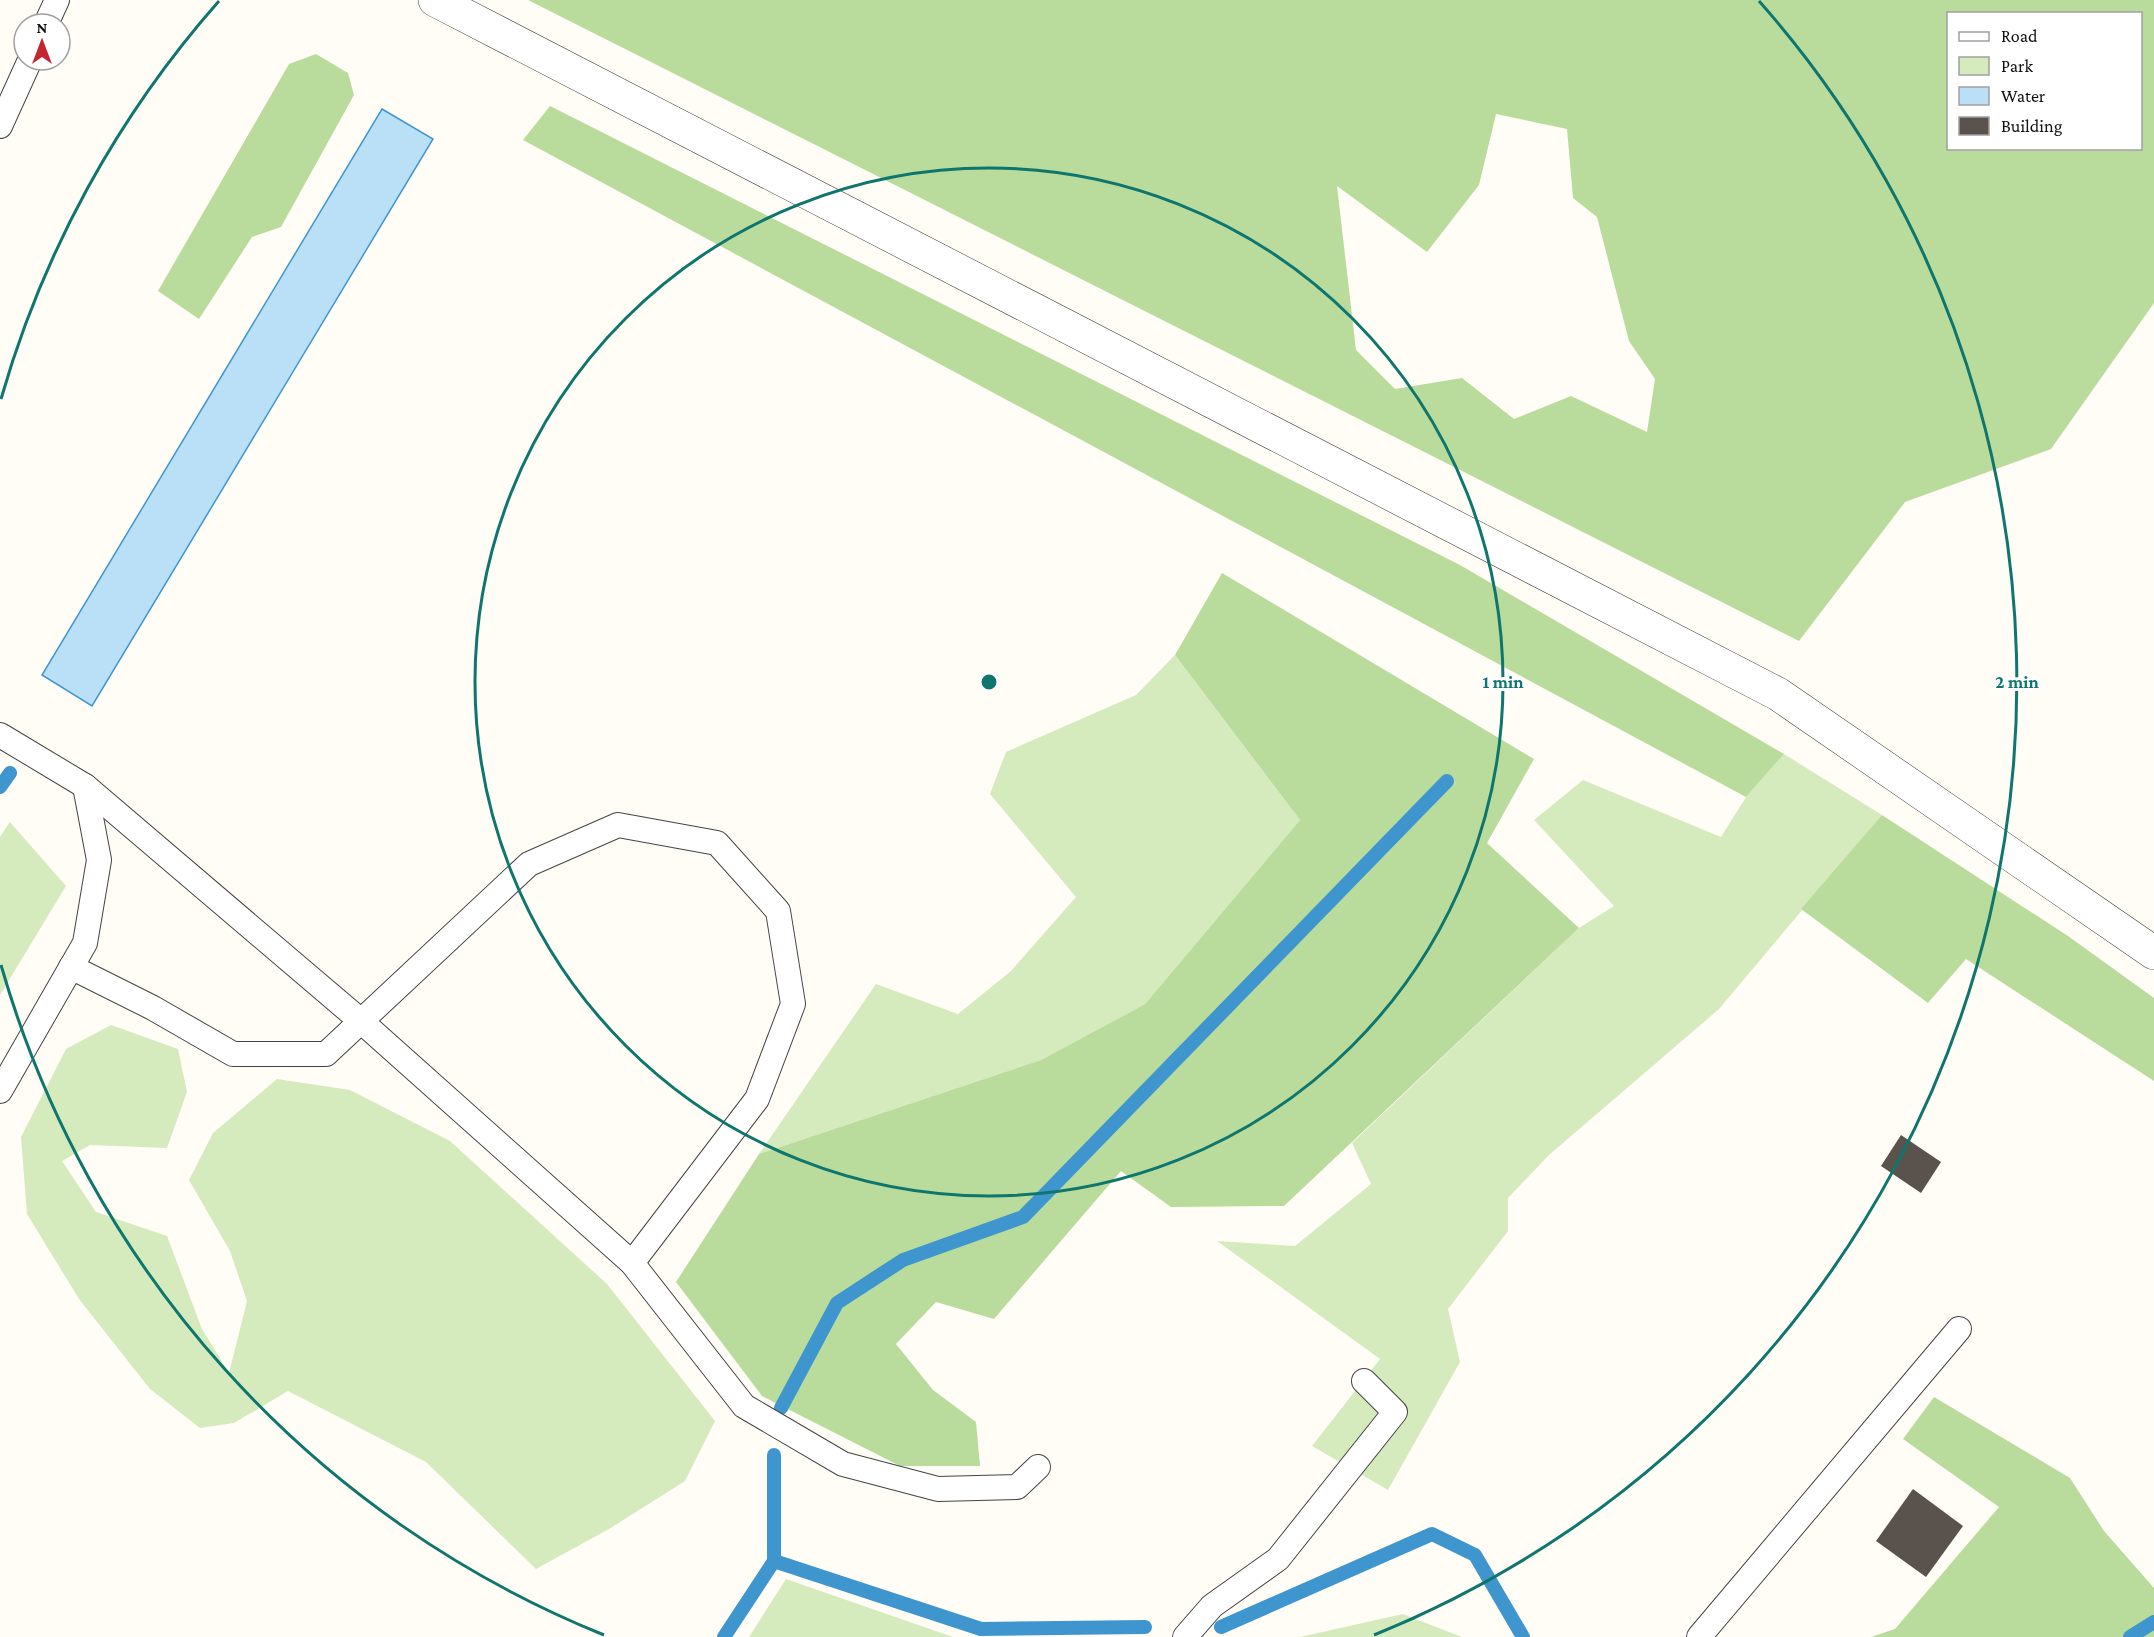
<svg xmlns="http://www.w3.org/2000/svg" width="2154" height="1637" viewBox="0 0 2154 1637" font-family="'Crimson Pro',serif">
	<rect width="100%" height="100%" fill="#fffdf5"/>
	<!-- green -->
	<g fill="#d5ebbd">
		<polygon points="1175,655 1300,820 1145,1004 1041,1060 759,1154 876,984 958,1014 1011,971 1076,897 990,794 1006,752 1136,695"/>
		<polygon points="1784,754 1882,815 1719,1009 1549,1155 1508,1198 1508,1231 1448,1309 1460,1362 1388,1490 1312,1446 1380,1359 1217,1241 1295,1246 1371,1184 1352,1143 1579,928 1614,906 1534,820 1583,780 1721,837 1746,797"/>
		<polygon points="10,822 66,886 0,995 0,837"/>
		<polygon points="111,1025 178,1049 187,1092 167,1148 90,1145 62,1161 96,1212 167,1236 202,1329 229,1373 247,1301 230,1251 189,1180 213,1133 277,1079 350,1090 450,1141 607,1284 715,1421 685,1481 609,1529 536,1569 426,1462 288,1391 234,1423 200,1428 150,1389 79,1299 27,1214 21,1137 66,1049"/>
		<polygon points="786,1579 953,1637 749,1637"/>
		<polygon points="1403,1614 1462,1637 1300,1637"/>
	</g>
	<!-- forest -->
	<g fill="#b9dc9c" fill-rule="evenodd">
		<path d="M528 0H2154V303L2051 449 1905 502 1799 641ZM1948 14H2140V148H1948ZM1496 114 1567 129 1573 198 1597 217 1629 341 1655 379 1647 432 1571 396 1514 419 1462 378 1395 389 1356 350 1337 186 1427 252 1479 185Z"/>
		<polygon points="316,54 348,73 354,95 281,227 252,237 199,319 158,291 289,64"/>
		<polygon points="550,106 1460,565 1784,754 1746,797 523,140"/>
		<polygon points="1222,573 1534,759 1487,843 1579,928 1284,1206 1171,1207 1121,1171 994,1319 936,1302 896,1344 933,1390 976,1422 980,1466 900,1466 762,1396 676,1282 759,1154 1041,1060 1145,1004 1300,820 1175,655"/>
		<polygon points="1882,815 2068,936 2154,998 2154,1081 1966,959 1928,1003 1801,909"/>
		<polygon points="1934,1397 2070,1478 2104,1531 2154,1588 2154,1637 1871,1637 1895,1629 1999,1507 1903,1439"/>
	</g>
	<!-- water -->
	<polygon fill="#b9e0f7" stroke="#3f96cf" stroke-width="1.5" points="382,109 433,139 92,706 42,675"/>
	<g fill="none" stroke-linecap="round" stroke-linejoin="round">
		<!-- stream -->
		<g stroke="#3f96cf" stroke-width="14">
			<polyline points="0,787 10,773"/>
			<polyline points="781,1408 837,1303 903,1260 1023,1217 1447,781"/>
			<polyline points="774,1455 774,1561"/>
			<polyline points="1221,1627 1432,1534 1475,1555 1523,1637"/>
			<polyline points="724,1637 774,1561 981,1629 1145,1627"/>
			<polyline points="2130,1637 2154,1622"/>
		</g>
	</g>
	<!-- building -->
	<g fill="#5a524d">
		<polygon points="1901,1135 1941,1162 1921,1193 1881,1166"/>
		<polygon points="1913,1489 1963,1526 1926,1577 1876,1541"/>
	</g>
	<g fill="none" stroke-linecap="round" stroke-linejoin="round">
		<!-- service casing -->
		<g stroke="#444" stroke-width="26">
			<g id="service">
				<polyline points="46,24 57,0"/>
				<polyline points="0,126 30,60"/>
				<polyline points="0,735 85,786 362,1022 632,1263 744,1406 843,1464 938,1489 1017,1487 1038,1467"/>
				<polyline points="71,967 153,1008 233,1054 326,1054 529,864 618,825 717,843 778,911 793,1004 757,1099 632,1263"/>
				<polyline points="0,1091 85,943 99,860 85,786"/>
				<polyline points="1185,1637 1212,1606 1278,1559 1395,1412 1364,1381"/>
				<polyline points="1699,1637 1959,1329"/>
			</g>
		</g>
		<!-- minor casing -->
		<g stroke="#444" stroke-width="34">
			<polyline id="minor" points="435,0 1778,694 2154,953"/>
		</g>
		<!-- service -->
		<use href="#service" stroke="#fff" stroke-width="24"/>
		<!-- minor -->
		<use href="#minor" stroke="#fff" stroke-width="33"/>
	</g>
	<!-- distance rings -->
	<g fill="none" stroke="#0f766e" stroke-width="3">
		<circle cx="989" cy="682" r="514"/>
		<path d="M604 1635A1028 1028 0 0 1 1 965M1 399A1028 1028 0 0 1 219 1M1759 1A1028 1028 0 0 1 1374 1635"/>
	</g>
	<circle cx="989" cy="682" r="9" fill="#0f766e" stroke="#fff" stroke-width="3"/>
	<g font-size="18" text-anchor="middle" font-weight="bold" fill="#0f766e" stroke="#fff" stroke-width="6" stroke-linejoin="round" paint-order="stroke">
		<text x="1503" y="688">1 min</text>
		<text x="2017" y="688">2 min</text>
	</g>
	<!-- legend -->
	<rect x="1947" y="12" width="195" height="138" fill="#ffffff" stroke="#a0a0a0" stroke-width="1.5"/>
	<rect x="1959" y="32" width="30" height="9" fill="#ffffff" stroke="#a0a0a0" stroke-width="1.5"/>
	<text x="2001" y="42" font-size="18" fill="#111111">Road</text>
	<rect x="1959" y="57" width="30" height="18" fill="#d5ebbd" stroke="#a0a0a0" stroke-width="1.5"/>
	<text x="2001" y="72" font-size="18" fill="#111111">Park</text>
	<rect x="1959" y="87" width="30" height="18" fill="#b9e0f7" stroke="#a0a0a0" stroke-width="1.5"/>
	<text x="2001" y="102" font-size="18" fill="#111111">Water</text>
	<rect x="1959" y="117" width="30" height="18" fill="#5a524d" stroke="#a0a0a0" stroke-width="1.5"/>
	<text x="2001" y="132" font-size="18" fill="#111111">Building</text>
	<!-- north arrow -->
	<g transform="translate(42 42)"><circle r="28" fill="#ffffff" stroke="#a0a0a0" stroke-width="1.5"/>
	<path d="M0-4.5L10 22L0 15L-10 22Z" fill="#c4262e"/>
	<text y="-9" font-size="16" font-weight="bold" text-anchor="middle" fill="#111111">N</text>
	</g>
</svg>
